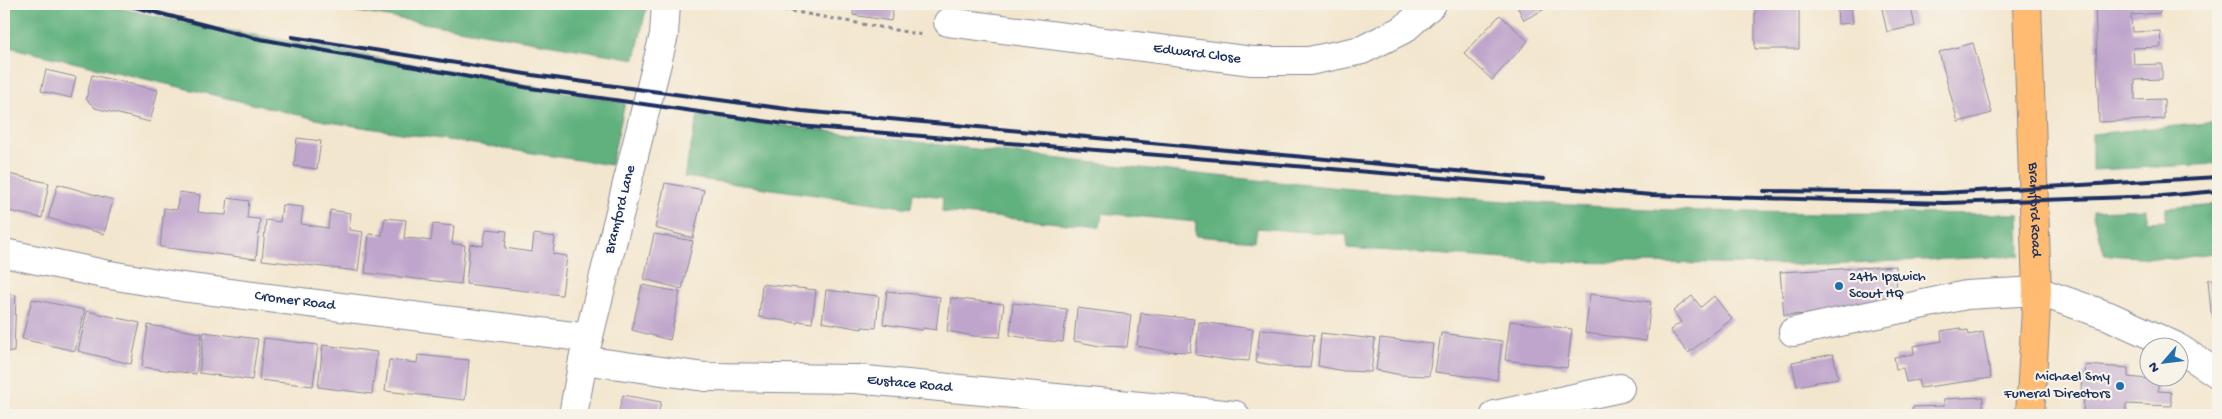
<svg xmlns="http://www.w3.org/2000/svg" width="2222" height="419" viewBox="0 0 2222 419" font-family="'Gochi Hand',sans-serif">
	<rect width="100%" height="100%" fill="#f7f3e8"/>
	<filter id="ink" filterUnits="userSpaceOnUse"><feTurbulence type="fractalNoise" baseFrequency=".02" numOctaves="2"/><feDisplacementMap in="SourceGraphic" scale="10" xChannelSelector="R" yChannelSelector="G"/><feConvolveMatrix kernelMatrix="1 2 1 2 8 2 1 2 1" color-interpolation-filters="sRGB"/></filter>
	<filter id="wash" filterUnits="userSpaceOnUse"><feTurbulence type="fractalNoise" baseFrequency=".0096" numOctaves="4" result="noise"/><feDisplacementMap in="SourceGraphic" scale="20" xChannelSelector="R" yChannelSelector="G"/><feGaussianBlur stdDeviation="1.12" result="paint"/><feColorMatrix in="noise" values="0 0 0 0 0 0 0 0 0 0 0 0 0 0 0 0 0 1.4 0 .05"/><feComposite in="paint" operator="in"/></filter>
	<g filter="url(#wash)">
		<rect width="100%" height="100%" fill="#f3e6ce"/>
		<!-- forest -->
		<g fill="#60b17e" stroke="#3e706e">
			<polygon points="4,4 101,4 183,22 625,103 611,165 329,122 4,46"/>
			<polygon points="312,4 641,4 647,5 635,59"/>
			<path d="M698 115C1022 155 1346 197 1672 210 1788 214 1903 213 2019 214L2020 256 1803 265 1548 262 1347 248V235L1257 228 1255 241 1195 236 1196 222 1102 213 1100 227 942 212 943 197 913 193 911 208 684 177Z"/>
			<polygon points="2218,122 2218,164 2092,170 2092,134"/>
			<polygon points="2218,204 2218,252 2175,259 2105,255 2093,216 2093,211 2146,209 2146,222 2166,221 2166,208"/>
		</g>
		<g id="blocks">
			<!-- building -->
			<g fill="#bfa5cc">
				<polygon points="854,4 894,4 891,21 853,15"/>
				<polygon points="1516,4 1554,4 1524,20"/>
				<polygon points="1623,4 1799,4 1799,49 1755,49 1755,6 1623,7"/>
				<polygon points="1837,4 1851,4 1853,23 1838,24"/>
				<polygon points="1881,4 1910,4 1915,26 1887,32"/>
				<polygon points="2095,4 2159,4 2160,13 2131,15 2132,32 2160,31 2161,47 2133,48 2134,65 2162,64 2162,79 2135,80 2135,100 2164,99 2164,119 2099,122"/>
				<polygon points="1500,15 1528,41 1492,80 1464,53"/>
				<polygon points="1973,43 1992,113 1958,122 1939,52"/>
				<polygon points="46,70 76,77 71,98 41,91"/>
				<polygon points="92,75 158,90 150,122 95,108 86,99"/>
				<polygon points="297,138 321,141 317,169 294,166"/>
				<polygon points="4,173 49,183 42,218 4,210"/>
				<polygon points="665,183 704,190 693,238 655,228"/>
				<polygon points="58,184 113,200 104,234 48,218"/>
				<polygon points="179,192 200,195 198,212 212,214 226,215 228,198 249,201 247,218 260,219 256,259 160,247 164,208 177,210"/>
				<polygon points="282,205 303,207 301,224 328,228 330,210 351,213 349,230 363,232 358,271 262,260 266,220 280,222"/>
				<polygon points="385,218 406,220 404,238 417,239 431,241 433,224 454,226 452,244 465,245 461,284 365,273 369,234 382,235"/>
				<polygon points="486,229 507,231 505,248 518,250 532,252 534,234 555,237 553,254 567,256 562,295 466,284 470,244 483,246"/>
				<polygon points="654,234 693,241 682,289 644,279"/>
				<polygon points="1896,266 1897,301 1856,303 1857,313 1784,315 1780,272"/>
				<polygon points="2218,279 2218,320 2211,312 2208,280"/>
				<polygon points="762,284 816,290 812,323 798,321 798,323 759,317"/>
				<polygon points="642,285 680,292 670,340 632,330"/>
				<polygon points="826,290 879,296 876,328 862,327 862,329 822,322"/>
				<polygon points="887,291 940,297 936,330 923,328 922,330 883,324"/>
				<polygon points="4,294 16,295 14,352 4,351"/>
				<polygon points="1590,294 1651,302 1646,341 1585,333"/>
				<polygon points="1692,296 1701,307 1714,296 1732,319 1688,353 1670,330 1681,322 1673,311"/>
				<polygon points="951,298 1004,304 1000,337 974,336 947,331"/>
				<polygon points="32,299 85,310 75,351 22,339"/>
				<polygon points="1013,303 1067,309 1063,342 1036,340 1010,335"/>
				<polygon points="1077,308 1131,315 1127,347 1100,346 1074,341"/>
				<polygon points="87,311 140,323 131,364 78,351"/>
				<polygon points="1141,313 1194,319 1190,352 1164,351 1137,346"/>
				<polygon points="1510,321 1572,329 1567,368 1505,360"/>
				<polygon points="1199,322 1253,329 1249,361 1235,360 1235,361 1196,355"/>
				<polygon points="148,325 202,333 196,374 142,367"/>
				<polygon points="1961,328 1961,331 1968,330 1969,335 1983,332 1991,378 1920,388 1918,380 1906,382 1903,368 1896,369 1894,357 1914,354 1913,346 1942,341 1941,331"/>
				<polygon points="1260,329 1314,335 1310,368 1283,367 1256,362"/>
				<polygon points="204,332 258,339 252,380 199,373"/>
				<polygon points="1321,333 1375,339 1371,372 1344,371 1318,366"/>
				<polygon points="1441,333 1502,341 1497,380 1435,372"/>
				<polygon points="264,338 318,345 313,386 259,380"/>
				<polygon points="1380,338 1433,344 1429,376 1402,375 1376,370"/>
				<polygon points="323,345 377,352 372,394 318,387"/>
				<polygon points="1833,354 1838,378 1797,386 1792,362"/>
				<polygon points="418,355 469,360 465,400 385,391 389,360 417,363"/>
				<polygon points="2086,365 2128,368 2128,377 2158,380 2158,391 2171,392 2171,406 2126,404 2126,415 2083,415 2084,391 2081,391 2082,374 2085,374"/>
				<polygon points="623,395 661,402 658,415 618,415"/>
				<polygon points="1983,397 1983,415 1912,415 1912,407 1944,406 1944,399"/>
			</g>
		</g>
	</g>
	<g filter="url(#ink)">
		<use href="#blocks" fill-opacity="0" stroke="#878a96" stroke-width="1"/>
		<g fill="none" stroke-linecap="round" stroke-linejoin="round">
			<!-- minor casing -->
			<g stroke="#878a96" stroke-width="30">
				<g id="minor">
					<path id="s1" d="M948 22 1252 61H1309L1362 50 1404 29 1432 4"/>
					<path id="s2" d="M4 253 104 274 182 287 589 338"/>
					<polyline points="1793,332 1966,295 2037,291 2109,316 2175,346"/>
					<polyline points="2180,349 2218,374"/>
					<path id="s3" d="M583 360 705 377 855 379 1235 415"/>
					<path id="s4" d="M573 415 583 360 664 35 666 4"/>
					<polyline points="1495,415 1620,388"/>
				</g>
			</g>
			<!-- major casing -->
			<g stroke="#878a96" stroke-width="30">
				<g id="major">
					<path id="s5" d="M2027 4 2037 291 2030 415"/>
				</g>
			</g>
			<!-- path -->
			<polyline stroke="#878a96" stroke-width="3" stroke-dasharray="4 4" stroke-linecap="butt" points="752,4 923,35"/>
			<!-- minor -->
			<use href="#minor" stroke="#fff" stroke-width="28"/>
			<!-- major -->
			<use href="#major" stroke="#ffbb71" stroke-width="28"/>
			<!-- rail -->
			<g stroke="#1b2f5e" stroke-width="4">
				<polyline points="123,4 255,38 530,88 799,126 1652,195 1945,203 2162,196 2218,191"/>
				<polyline points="292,37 532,75 802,111 1544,179"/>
				<polyline points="1764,191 1942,193 2218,177"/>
			</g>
		</g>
	</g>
	<!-- markers -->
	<g fill="#1f6fb2" stroke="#f7f3e8" stroke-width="2">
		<circle cx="1839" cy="286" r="5"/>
		<circle cx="2120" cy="386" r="5"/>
	</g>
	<g text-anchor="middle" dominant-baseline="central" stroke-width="4.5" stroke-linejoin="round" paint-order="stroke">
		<!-- street labels -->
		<g font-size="15" fill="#1b2f5e" stroke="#f7f3e8">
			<text stroke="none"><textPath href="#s1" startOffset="251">Edward Close</textPath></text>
			<text stroke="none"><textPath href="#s4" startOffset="211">Bramford Lane</textPath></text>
			<text stroke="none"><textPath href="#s5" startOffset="206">Bramford Road</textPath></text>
			<text stroke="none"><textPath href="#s2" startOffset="295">Cromer Road</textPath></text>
			<text stroke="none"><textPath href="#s3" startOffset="328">Eustace Road</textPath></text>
		</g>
		<!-- poi labels -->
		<g font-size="15" fill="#1b2f5e" stroke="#f7f3e8" text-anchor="start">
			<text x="1849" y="277">24th Ipswich<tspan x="1849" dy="17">Scout HQ</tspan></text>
			<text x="2110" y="377" text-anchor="end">Michael Smy<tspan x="2110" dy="17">Funeral Directors</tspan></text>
		</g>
	</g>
	<!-- margin -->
	<rect width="2222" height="419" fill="none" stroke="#f7f3e8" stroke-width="20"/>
	<!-- north arrow -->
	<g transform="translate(2164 362) rotate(242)"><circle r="24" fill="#f7f3e8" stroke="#9fa5b1"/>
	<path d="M0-4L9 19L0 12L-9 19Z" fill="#1f6fb2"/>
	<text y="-8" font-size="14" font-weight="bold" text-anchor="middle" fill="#1b2f5e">N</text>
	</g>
</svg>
